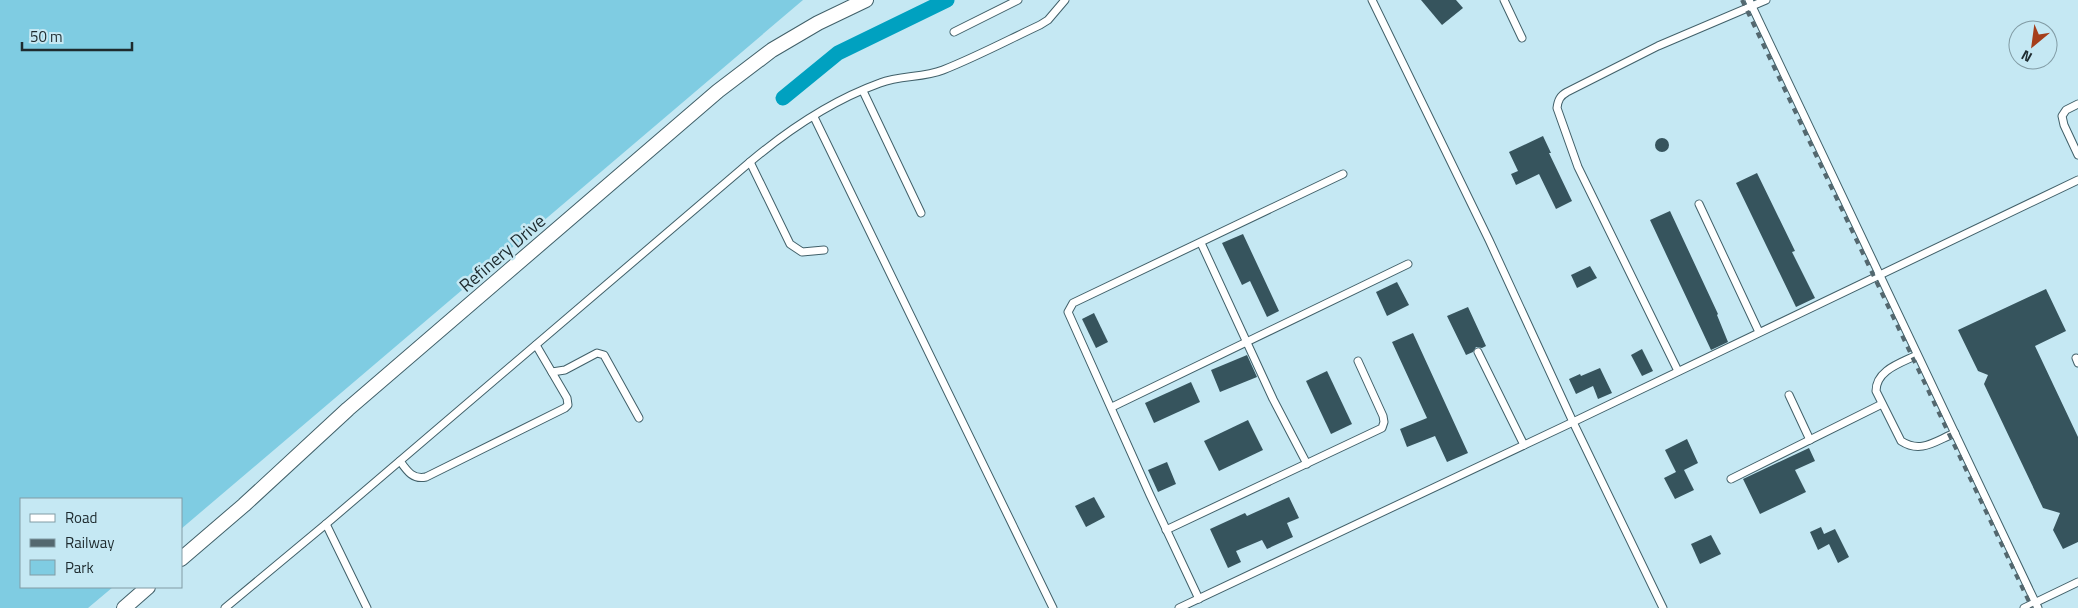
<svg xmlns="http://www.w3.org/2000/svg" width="2078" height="608" viewBox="0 0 2078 608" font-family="'Titillium Web',sans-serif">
	<rect width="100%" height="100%" fill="#c5e8f3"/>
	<!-- green -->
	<polygon fill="#7fcce2" points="0,0 803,0 181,529 181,499 21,499 21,587 113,587 88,608 0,608"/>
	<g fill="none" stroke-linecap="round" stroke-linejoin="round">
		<!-- canal -->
		<polyline stroke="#00a1c0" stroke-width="15" points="783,98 838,53 947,0"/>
	</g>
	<!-- building -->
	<g fill="#36545d">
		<polygon points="1421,0 1456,0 1463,8 1442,25"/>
		<polygon points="1543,136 1551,153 1549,153 1572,201 1556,209 1539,174 1516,185 1511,174 1518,171 1509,152"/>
		<circle cx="1662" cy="145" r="7"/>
		<polygon points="1757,173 1795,251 1792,252 1815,298 1796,307 1736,183"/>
		<polygon points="1670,211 1718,314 1717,315 1728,342 1711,350 1650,220"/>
		<polygon points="1243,234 1279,311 1267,317 1250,281 1242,285 1222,243"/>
		<polygon points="1590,266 1597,278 1577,288 1571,275"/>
		<polygon points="1397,282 1409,305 1387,316 1376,292"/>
		<polygon points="2046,289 2066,331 2035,346 2078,437 2078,542 2063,549 2053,530 2060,513 2043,508 1984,384 1988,375 1978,371 1958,330"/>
		<polygon points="1468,307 1486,346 1482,348 1476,347 1473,352 1466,355 1447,316"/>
		<polygon points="1094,313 1108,342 1096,348 1082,319"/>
		<polygon points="1413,333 1468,453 1447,462 1435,436 1407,447 1400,429 1427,418 1392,342"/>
		<polygon points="1642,349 1653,371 1642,376 1631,355"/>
		<polygon points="1247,355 1257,377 1220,392 1211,370"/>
		<polygon points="1600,368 1612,393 1598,399 1593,386 1576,394 1569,379 1580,374 1581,376"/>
		<polygon points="1327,371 1352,424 1331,434 1306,381"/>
		<polygon points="1191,382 1200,402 1154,423 1145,403"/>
		<polygon points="1248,420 1263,450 1219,471 1204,441"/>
		<polygon points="1687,439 1698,463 1684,470 1694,490 1675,499 1664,478 1676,472 1665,450"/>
		<polygon points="1809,448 1815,461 1795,470 1806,492 1760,514 1743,479"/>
		<polygon points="1167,462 1176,484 1158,492 1148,470"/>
		<polygon points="1094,497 1105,517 1086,527 1075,506"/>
		<polygon points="1289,497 1299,518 1287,523 1293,537 1267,549 1262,540 1236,551 1241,562 1228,568 1210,529 1245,513 1247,516"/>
		<polygon points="1821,527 1824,534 1835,529 1849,557 1838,563 1829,544 1818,550 1810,532"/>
		<polygon points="1711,535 1721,554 1700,564 1691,544"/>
	</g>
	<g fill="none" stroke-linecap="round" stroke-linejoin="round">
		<!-- lane casing -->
		<g stroke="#416069" stroke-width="9">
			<g id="lane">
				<polyline points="1372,0 1489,240 1573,422 2078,180"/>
				<polyline points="1504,0 1522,38"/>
				<polyline points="1749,0 2038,608"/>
				<polyline points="954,32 1018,0"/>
				<polyline points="863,91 921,213"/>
				<polyline points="2078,104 2066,110 2062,116 2064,125 2078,155"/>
				<polyline points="814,117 1053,608"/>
				<polyline points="750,162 790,244 802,252 824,250"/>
				<polyline points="1699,204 1759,332"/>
				<polyline points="1201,243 1273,399 1307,464"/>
				<polyline points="1478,352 1524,445"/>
				<path d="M1917 355C1901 363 1876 370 1876 391L1901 441C1921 454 1935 441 1955 433"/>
				<polyline points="2076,358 2078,363"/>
				<path d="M1678 371 1578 167 1557 108C1558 100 1560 96 1567 92L1658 46 1766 0"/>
				<polyline points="552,372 565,370 597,353 604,355 639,418"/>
				<polyline points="1789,395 1810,440"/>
				<polyline points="1112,407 1408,264"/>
				<path d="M400 461C407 471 413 480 426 477L565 408 568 405 567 398 536 345"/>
				<polyline points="1731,479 1882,404"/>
				<polyline points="326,524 367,608"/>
				<polyline points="1166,530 1382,428 1384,422 1383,416 1358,361"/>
				<polyline points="1199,599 1150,495 1068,312 1073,303 1343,174"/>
				<path d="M225 608 326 524 750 162C788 130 833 100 880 83 900 75 923 78 943 70 976 57 1008 40 1040 25L1048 20 1065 0"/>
				<polyline points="1179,608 1573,422 1663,608"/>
				<polyline points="2024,608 2078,582"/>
			</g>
		</g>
		<!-- street casing -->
		<g stroke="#416069" stroke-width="16">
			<g id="street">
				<polyline points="181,559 244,505 348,409 718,91 772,50 818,23 866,0"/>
				<polyline points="124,608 148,587"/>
			</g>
		</g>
		<!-- lane -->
		<use href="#lane" stroke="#fff" stroke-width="7"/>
		<!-- street -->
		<use href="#street" stroke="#fff" stroke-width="14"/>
		<!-- rail -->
		<polyline stroke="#54686f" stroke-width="4" stroke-dasharray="6 6" stroke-linecap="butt" points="1742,0 2032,608"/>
	</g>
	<g text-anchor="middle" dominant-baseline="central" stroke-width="5" stroke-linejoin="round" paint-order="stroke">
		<!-- street labels -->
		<g font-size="18" fill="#1e2b2f" stroke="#c5e8f3">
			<text transform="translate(502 253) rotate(-41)">Refinery Drive</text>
		</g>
	</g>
	<!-- legend -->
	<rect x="20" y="498" width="162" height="90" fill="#c5e8f3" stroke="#829ca5"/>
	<rect x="30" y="514" width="25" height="8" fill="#ffffff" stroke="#829ca5"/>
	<text x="65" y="523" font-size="15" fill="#1e2b2f">Road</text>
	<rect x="30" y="539" width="25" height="8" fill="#54686f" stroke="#829ca5"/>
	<text x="65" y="548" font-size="15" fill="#1e2b2f">Railway</text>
	<rect x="30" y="560" width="25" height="15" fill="#7fcce2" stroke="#829ca5"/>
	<text x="65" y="573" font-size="15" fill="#1e2b2f">Park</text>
	<!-- north arrow -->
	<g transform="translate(2033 45) rotate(209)"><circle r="24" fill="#c5e8f3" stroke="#829ca5"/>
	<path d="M0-4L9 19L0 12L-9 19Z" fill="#a53e1b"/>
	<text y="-8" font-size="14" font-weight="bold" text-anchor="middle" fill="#1e2b2f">N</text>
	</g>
	<!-- scale -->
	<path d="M22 42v8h110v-8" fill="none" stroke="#1e2b2f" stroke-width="2.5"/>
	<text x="30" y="42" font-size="15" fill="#1e2b2f" stroke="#c5e8f3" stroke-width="4" paint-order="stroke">50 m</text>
</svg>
